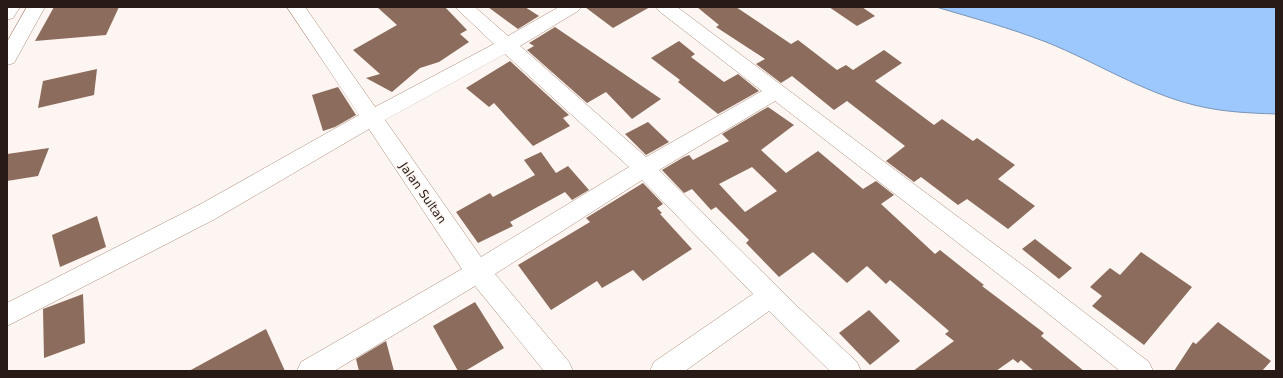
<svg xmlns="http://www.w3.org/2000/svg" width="1283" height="378" viewBox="0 0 1283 378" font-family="'DejaVu Sans',sans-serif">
	<rect width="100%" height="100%" fill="#fcf5f1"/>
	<!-- water -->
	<path fill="#9dc8fd" stroke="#7a94b7" d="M936 7H1276V114C1248 113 1222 112 1194 105 1142 92 1096 62 1046 42 1010 28 973 18 936 7Z"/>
	<!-- building -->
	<g fill="#8c6c5c" fill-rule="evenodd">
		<polygon points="54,7 119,7 106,35 35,41"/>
		<polygon points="377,7 445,7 467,30 460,34 469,42 439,62 420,68 392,92 366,78 380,74 353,50 397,25"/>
		<polygon points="488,7 525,7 539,16 518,29"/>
		<polygon points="585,7 650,7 613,28"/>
		<polygon points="697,7 736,7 791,44 798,40 837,70 846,65 853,70 884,50 902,63 875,81 934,125 942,119 973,141 977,138 1015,165 998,179 1035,206 1008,229 967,199 958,205 921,177 914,182 886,161 905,146 847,101 834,110 792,76 781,83 756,64 765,59 716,27 719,25"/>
		<polygon points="829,7 862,7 875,16 857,26"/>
		<polygon points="555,27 661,99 632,119 606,92 587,103 527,50 534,46 529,43"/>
		<polygon points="679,41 695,54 691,57 724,82 738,74 759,91 718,114 678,82 680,80 651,58"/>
		<polygon points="510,61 569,115 563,118 570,126 533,146 494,103 489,107 466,88"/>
		<polygon points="97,69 94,95 38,108 43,81"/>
		<polygon points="338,87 356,115 335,127 323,131 312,95"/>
		<path d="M768 107 794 125 761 150 786 173 818 151 863 189 876 181 894 195 881 204 935 254 940 250 984 285 982 286 1044 333 1041 336 1084 371H1034L1021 360 1018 363 1013 359 996 371H913L954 341 945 334 949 331 890 280 886 284 867 266 847 283 813 252 779 277 746 243 749 240 716 207 711 210 692 189 684 193 662 170 684 157 689 155 693 160 729 141 722 134ZM752 167 777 191 745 212 719 184Z"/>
		<polygon points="648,122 669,142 646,155 625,134"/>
		<polygon points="49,148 38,176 7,181 7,154"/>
		<polygon points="541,152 556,173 568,166 589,190 572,200 565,192 510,222 513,226 478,243 456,212 490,193 493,197 535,175 524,160"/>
		<polygon points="643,183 663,204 657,208 662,213 660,214 692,249 643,281 633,270 602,288 597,281 551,310 518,265 590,222 586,218"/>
		<polygon points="97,216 106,247 60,267 52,235"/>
		<polygon points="1035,239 1072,268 1059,279 1022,249"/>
		<polygon points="1141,252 1192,287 1144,345 1092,306 1102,296 1090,287 1110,268 1120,275"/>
		<polygon points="83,294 85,343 44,358 43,309"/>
		<polygon points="475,302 504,348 465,371 458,371 433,326"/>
		<polygon points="869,310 900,341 870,365 839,333"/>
		<polygon points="1218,322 1271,361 1262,371 1174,371 1193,342 1196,344"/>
		<polygon points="266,329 285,371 189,371"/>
		<polygon points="386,341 394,371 359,371 356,359"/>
	</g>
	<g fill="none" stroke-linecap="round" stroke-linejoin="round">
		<!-- minor casing -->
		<g stroke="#ad8b7a" stroke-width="1">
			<path id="minor" d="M287 7H305L375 107 494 44 455 7H475L508 36 559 7H581L578 11 520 46 646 157 762 91 659 11 656 7H677L1033 273 1149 362 1153 371H1120L1015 287 775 101 659 170 799 308 857 362 861 371H830L769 311 685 371H650L654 362 753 294 642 180 495 274 569 362 573 371H544L475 286 334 371H297L301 362 462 269 369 129 215 219 7 326V303L199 205 359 115ZM505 54 629 167 481 257 385 120Z"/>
		</g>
		<!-- major casing -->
		<g stroke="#ad8b7a" stroke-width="1">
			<g id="major">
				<polygon points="7,7 20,7 13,18 7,20"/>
				<polygon points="27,7 45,7 14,63 7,65 7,42"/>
			</g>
		</g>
		<!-- minor -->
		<use href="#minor" fill="#fff" fill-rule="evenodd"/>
		<!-- major -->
		<use href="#major" fill="#fff" fill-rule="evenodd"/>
	</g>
	<g text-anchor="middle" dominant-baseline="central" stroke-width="3" stroke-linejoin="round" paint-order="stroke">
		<!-- street labels -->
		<g font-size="12" fill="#281b15" stroke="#fcf5f1">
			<text transform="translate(423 193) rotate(55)">Jalan Sultan</text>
		</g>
	</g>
	<!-- border -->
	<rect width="1283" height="378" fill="none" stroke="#281b15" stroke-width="16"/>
</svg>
